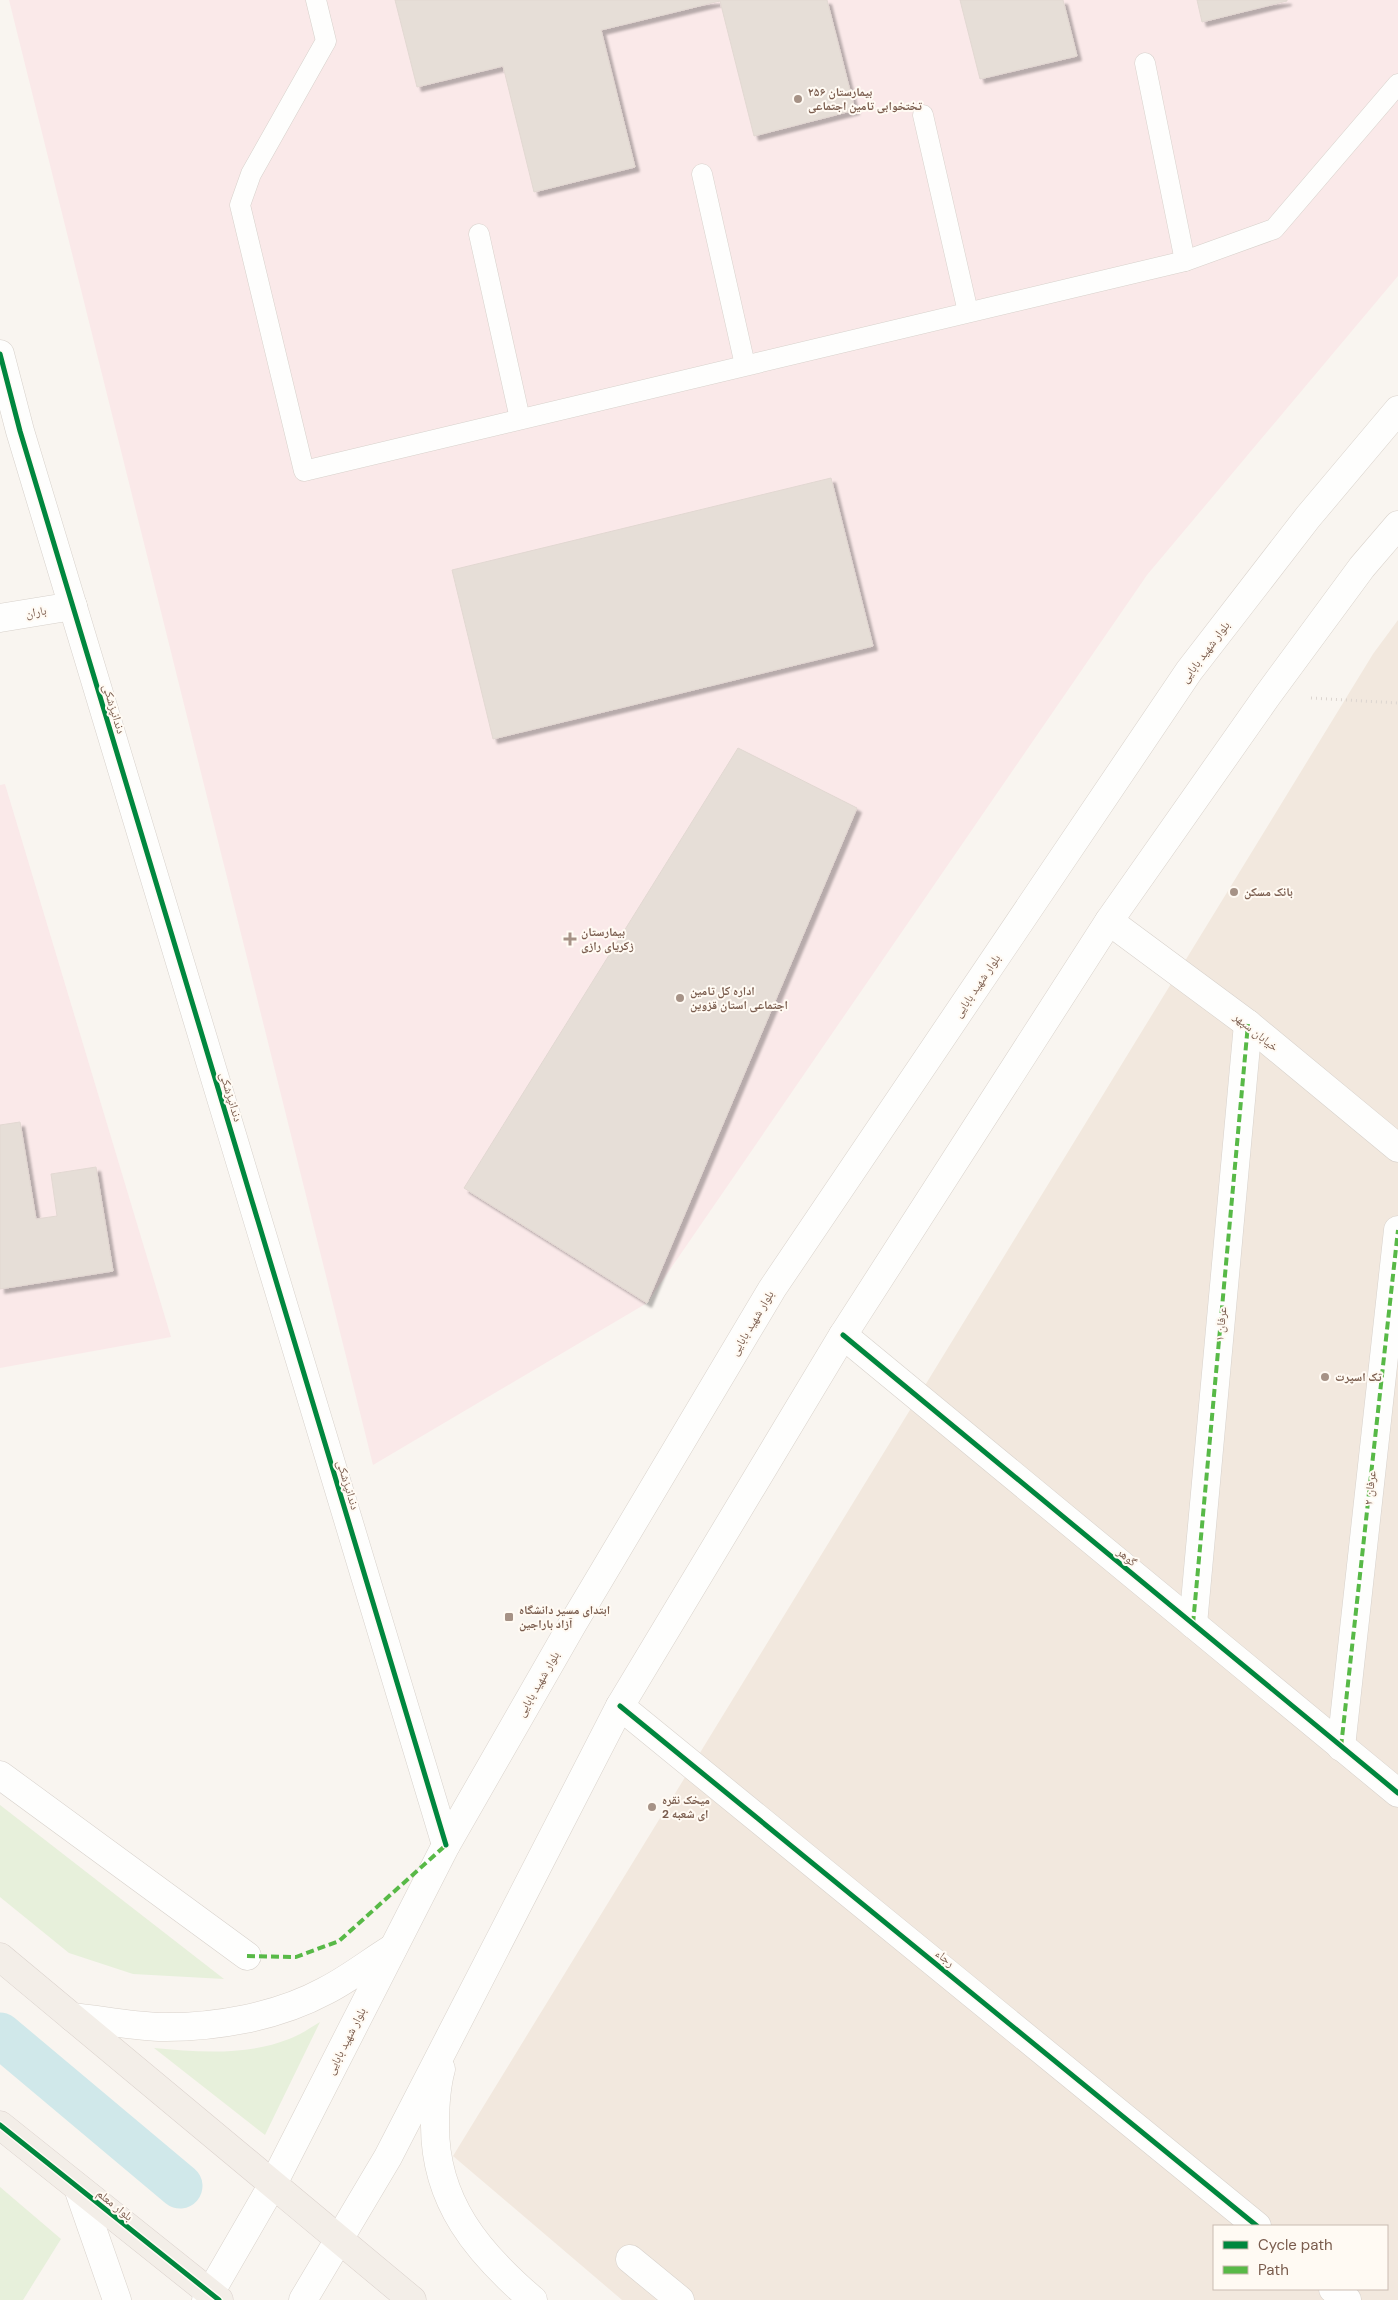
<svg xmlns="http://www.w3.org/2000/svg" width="1398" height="2300" viewBox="0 0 1398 2300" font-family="'DM Sans','Noto Naskh Arabic',sans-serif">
	<defs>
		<filter id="shadow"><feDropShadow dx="4.5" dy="4.5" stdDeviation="1" flood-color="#0004"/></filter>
	</defs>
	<rect width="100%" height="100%" fill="#f9f5f0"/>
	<!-- residential -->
	<path fill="#f2e8de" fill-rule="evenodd" d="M1398 620V2300H622L453 2156 1373 654ZM1214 2226H1387V2289H1214Z"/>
	<!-- medical -->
	<g fill="#fae9e9">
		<polygon points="9,0 1398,0 1398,276 1147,575 647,1303 373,1465"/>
		<polygon points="5,784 171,1337 0,1368 0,785"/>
	</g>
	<!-- green -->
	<g fill="#e7f0db">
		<polygon points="0,1805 224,1979 133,1974 69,1953 0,1897"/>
		<path d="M320 2022 265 2135 154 2048C197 2052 247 2056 289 2039 300 2035 310 2028 320 2022Z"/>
		<polygon points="0,2187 61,2239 23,2300 0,2300"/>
	</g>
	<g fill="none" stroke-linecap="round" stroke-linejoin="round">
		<!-- canal -->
		<polyline stroke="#d0e8ea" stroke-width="45" points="0,2035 180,2186"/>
	</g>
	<!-- building -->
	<g fill="#e6ded7" stroke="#e2d8d2" filter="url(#shadow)">
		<polygon points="395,0 827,0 855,110 754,136 720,1 601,30 635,167 534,192 503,66 417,87"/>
		<polygon points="960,0 1063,0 1077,56 980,79"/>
		<polygon points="1197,0 1287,0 1287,1 1202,22"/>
		<polygon points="831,478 873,646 493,739 452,570"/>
		<polygon points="738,748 857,808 647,1303 464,1188"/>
		<polygon points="20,1122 36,1219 57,1216 51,1174 96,1167 113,1271 0,1289 0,1125"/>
	</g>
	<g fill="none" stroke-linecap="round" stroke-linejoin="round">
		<!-- service casing -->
		<g stroke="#d7d1cb" stroke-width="21">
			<g id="service">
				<polyline points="316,0 326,41 251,174 240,205 304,471 1185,261 1274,229 1398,84"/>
				<polyline points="1145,63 1185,261"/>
				<polyline points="923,115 968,312"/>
				<polyline points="702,174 745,365"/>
				<polyline points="479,234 520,419"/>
			</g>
		</g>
		<!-- minor casing -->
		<g stroke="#d7d1cb" stroke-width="29">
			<g id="minor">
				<polyline points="0,618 73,606"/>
				<polyline points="843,1335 1398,1793"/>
				<polyline points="1193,1624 1248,1024"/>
				<polyline points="620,1706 1257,2226"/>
				<polyline points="1341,1747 1398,1230"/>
				<polyline points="0,1775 247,1956"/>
				<polyline points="630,2259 680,2300"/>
				<polyline points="1333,2289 1347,2300"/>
			</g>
		</g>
		<!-- tertiary casing -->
		<g stroke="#d7d1cb" stroke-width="29">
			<g id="tertiary">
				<polyline points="0,354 20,431 446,1845"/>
				<polyline points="1109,921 1248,1024 1398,1148"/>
			</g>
		</g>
		<!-- secondary casing -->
		<g stroke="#d9d2cb" stroke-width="29">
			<g id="secondary">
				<path d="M72 2017C101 2020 130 2026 159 2027 214 2028 277 2017 325 1991 349 1979 370 1962 393 1948"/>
				<path d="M441 2069C436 2087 435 2106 435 2126 435 2202 478 2253 533 2300"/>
				<polyline points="78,2188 117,2300"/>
				<polyline points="206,2300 273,2184 446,1845 572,1625 772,1289 1189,671 1308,517 1398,410"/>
				<polyline points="303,2300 388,2157 620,1706 843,1335 1109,921 1267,696 1362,567 1398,525"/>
			</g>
		</g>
		<!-- primary casing -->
		<g stroke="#dad1cc" stroke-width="29">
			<g id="primary">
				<polyline points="0,1957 412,2300"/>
				<polyline points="0,2125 219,2300"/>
			</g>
		</g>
		<!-- path -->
		<polyline stroke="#dcd5d0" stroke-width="3" stroke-dasharray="1 4" stroke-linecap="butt" points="1311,698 1398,703"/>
		<!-- service -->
		<use href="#service" stroke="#fefefd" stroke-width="20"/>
		<!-- minor -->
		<use href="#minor" stroke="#fefefd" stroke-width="28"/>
		<!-- tertiary -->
		<use href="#tertiary" stroke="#fefefd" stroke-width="28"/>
		<!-- secondary -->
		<use href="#secondary" stroke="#fefefd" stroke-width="28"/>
		<!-- primary -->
		<use href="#primary" stroke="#f3eee8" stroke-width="28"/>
		<!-- quiet -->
		<g stroke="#58b947" stroke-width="4" stroke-dasharray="8 4" stroke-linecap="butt">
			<polyline points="1193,1624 1248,1024"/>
			<polyline points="1341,1747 1398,1230"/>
			<polyline points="247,1956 296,1957 339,1941 446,1845"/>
		</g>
		<!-- cycleway casing -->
		<g stroke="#fffaf3" stroke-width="8">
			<g id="cycleway">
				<polyline points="0,354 20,431 446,1845"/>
				<polyline points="843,1335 1398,1793"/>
				<polyline points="620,1706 1257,2226"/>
				<polyline points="0,2125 219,2300"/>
			</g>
		</g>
		<!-- cycleway -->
		<use href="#cycleway" stroke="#00873e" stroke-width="5"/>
	</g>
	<!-- markers -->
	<g fill="#a69286" stroke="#fffaf3" stroke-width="2">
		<circle cx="798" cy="99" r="5"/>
		<circle cx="1234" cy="892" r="5"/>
		<path d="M567.5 931.5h5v5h5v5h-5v5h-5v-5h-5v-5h5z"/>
		<circle cx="680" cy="998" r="5"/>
		<circle cx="1325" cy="1377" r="5"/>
		<rect x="504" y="1612" width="10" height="10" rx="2.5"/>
		<circle cx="652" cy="1807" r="5"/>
	</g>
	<g text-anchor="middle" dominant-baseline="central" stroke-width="4" stroke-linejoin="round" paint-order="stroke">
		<!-- poi labels -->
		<g font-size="12" font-weight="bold" fill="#7a5c4d" stroke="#fffaf3" text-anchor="start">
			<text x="808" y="92">بیمارستان ۲۵۶<tspan x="808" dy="14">تختخوابی تامین اجتماعی</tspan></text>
			<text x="1244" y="892">بانک مسکن</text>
			<text x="581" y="932">بیمارستان<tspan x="581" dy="14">زکریای رازی</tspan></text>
			<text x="690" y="991">اداره کل تامین<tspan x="690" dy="14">اجتماعی استان قزوین</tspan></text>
			<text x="1335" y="1377">تک اسپرت</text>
			<text x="519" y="1610">ابتدای مسیر دانشگاه<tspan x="519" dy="14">آزاد باراجین</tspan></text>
			<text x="662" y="1800">میخک نقره<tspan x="662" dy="14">ای شعبه 2</tspan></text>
		</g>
		<!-- street labels -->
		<g font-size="12" fill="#7a5c4d" stroke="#fffaf3">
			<text transform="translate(36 612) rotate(-10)">باران</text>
			<text transform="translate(1205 652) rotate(-53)">بلوار شهید بابایی</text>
			<text transform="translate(114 709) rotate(73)">دندانپزشکی</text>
			<text transform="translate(977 986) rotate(-56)">بلوار شهید بابایی</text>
			<text transform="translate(1256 1032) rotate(39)">خیابان سپهر</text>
			<text transform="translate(231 1097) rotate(73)">دندانپزشکی</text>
			<text transform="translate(752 1323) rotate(-59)">بلوار شهید بابایی</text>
			<text transform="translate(1221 1324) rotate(-85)">عرفان ۱</text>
			<text transform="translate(348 1485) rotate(73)">دندانپزشکی</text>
			<text transform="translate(1370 1488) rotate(-84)">عرفان ۲</text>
			<text transform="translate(1127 1557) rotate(40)">گوهر</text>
			<text transform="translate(538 1684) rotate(-60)">بلوار شهید بابایی</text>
			<text transform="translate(945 1958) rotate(39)">رجاء</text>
			<text transform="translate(346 2041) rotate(-63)">بلوار شهید بابایی</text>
			<text transform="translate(115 2205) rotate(39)">بلوار معلم</text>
		</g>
	</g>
	<!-- legend -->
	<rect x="1213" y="2225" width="175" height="65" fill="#fffaf3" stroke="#cabbb1"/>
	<rect x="1223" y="2241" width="25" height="8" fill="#00873e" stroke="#cabbb1"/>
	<text x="1258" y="2250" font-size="15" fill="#7a5c4d">Cycle path</text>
	<rect x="1223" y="2266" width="25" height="8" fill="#58b947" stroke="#cabbb1"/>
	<text x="1258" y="2275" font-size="15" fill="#7a5c4d">Path</text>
</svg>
